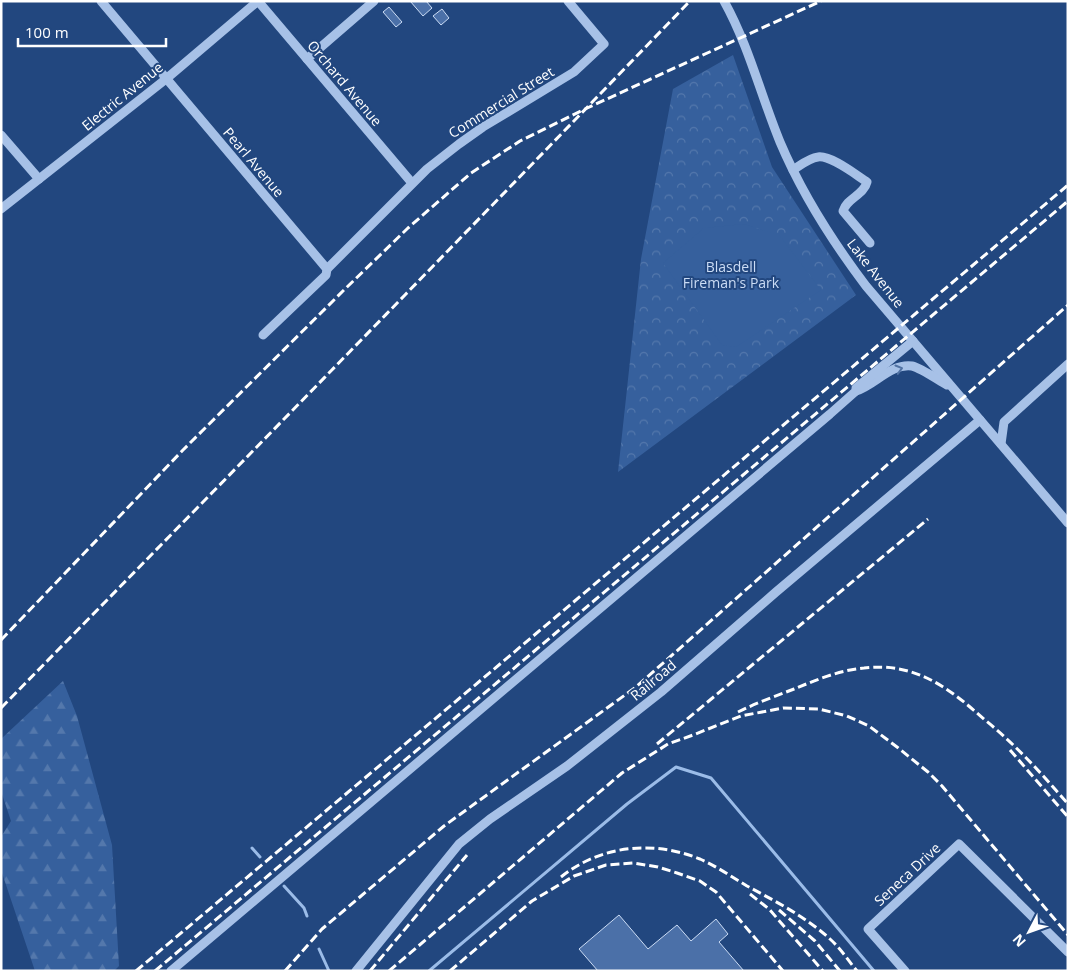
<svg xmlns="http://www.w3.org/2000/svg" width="1069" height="972" viewBox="0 0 1069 972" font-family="'Open Sans',sans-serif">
	<defs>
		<pattern id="forest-firs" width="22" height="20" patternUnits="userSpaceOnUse" patternTransform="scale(1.25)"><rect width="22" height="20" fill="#36609d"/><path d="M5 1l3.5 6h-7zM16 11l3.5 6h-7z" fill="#5478ac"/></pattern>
		<pattern id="park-crowns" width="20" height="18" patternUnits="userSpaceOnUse" patternTransform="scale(1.25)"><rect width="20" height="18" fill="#36609d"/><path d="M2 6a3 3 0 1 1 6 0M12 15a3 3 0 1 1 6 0" fill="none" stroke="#5478ac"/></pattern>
	</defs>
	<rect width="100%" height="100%" fill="#22477f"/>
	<!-- forest -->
	<polygon fill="url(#forest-firs)" points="63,681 77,716 112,845 119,966 114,971 35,971 1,870 1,837 11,821 1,791 1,739"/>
	<!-- park -->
	<polygon fill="url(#park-crowns)" points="733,55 772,167 856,295 618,472 641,259 673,89"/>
	<!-- garden -->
	<polygon fill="#36609d" points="744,224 780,236 821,290 736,347 722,345 663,263 704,228"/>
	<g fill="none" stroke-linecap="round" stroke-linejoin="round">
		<!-- stream -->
		<g stroke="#9bbce8" stroke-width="3">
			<polyline points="252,848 260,857"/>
			<polyline points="284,886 304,908 307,916"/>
			<polyline points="319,949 329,971"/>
			<polyline points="429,971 627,804 676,767 711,778 874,971"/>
		</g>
	</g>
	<!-- building -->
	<g fill="#4b70a8" stroke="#cbdcf5">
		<polygon points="410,1 426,1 432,8 423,16"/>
		<polygon points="389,7 402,22 396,27 383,12"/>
		<polygon points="442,9 449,18 441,25 433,16"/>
		<polygon points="619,915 648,949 677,925 691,941 716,919 728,934 719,942 744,971 598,971 579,949"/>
	</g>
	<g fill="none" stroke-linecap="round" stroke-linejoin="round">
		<!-- minor -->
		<g stroke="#a7c1e7" stroke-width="9">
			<polyline points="101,1 327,269 326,275 263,335"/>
			<path d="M724 1C749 46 761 96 780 142 802 194 832 241 866 286L1068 523"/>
			<polyline points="307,59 374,1"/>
			<polyline points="1,135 39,179"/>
			<path d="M793 170C801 165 809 158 818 157 831 155 856 175 867 182 864 195 847 198 843 211L870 243"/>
			<polyline points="1,209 166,79 258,1 412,183"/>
			<polyline points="327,269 427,169 459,144 483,127 574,72 604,44 568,1"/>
			<path d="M856 391C875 385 891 363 912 366 921 368 938 380 947 385"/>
			<polyline points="1001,444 1004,422 1068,364"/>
			<polyline points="171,971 830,414 856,391 856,388 913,341"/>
			<polyline points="356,971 459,844 490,819 567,766 661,692 776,592 980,420"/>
			<polyline points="905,971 868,929 959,844 1068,952"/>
		</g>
		<!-- rail -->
		<g stroke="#fff" stroke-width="3" stroke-dasharray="9 4" stroke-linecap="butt">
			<polyline points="1,640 183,450 345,289 408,228 471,173 520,141 585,109 821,1"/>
			<path d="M1 708C232 473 461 238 690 1"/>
			<path d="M738 712C756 703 776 696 794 689 816 680 840 670 864 668 916 662 949 688 985 720 1016 745 1042 774 1068 804"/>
			<polyline points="657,744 928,519"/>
			<polyline points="1010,750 1068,817"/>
			<path d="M561 877C601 845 653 840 700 859 716 866 732 877 747 886 775 901 806 917 830 939 840 948 848 960 857 971"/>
			<polyline points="750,894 769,909 823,971"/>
			<polyline points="779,910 815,941 840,971"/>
			<polyline points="136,971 1068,185"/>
			<polyline points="155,971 1068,201"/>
			<polyline points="285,971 322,929 444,826 636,687 1068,305"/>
			<polyline points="370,971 467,855"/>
			<polyline points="389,971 622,773 668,744 693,735 741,716 783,708 819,709 847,716 869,726 897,747 928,772 942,786 1068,935"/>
			<polyline points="450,971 532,901 574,876 606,865 633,863 658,867 677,873 700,881 716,892 783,971"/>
		</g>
	</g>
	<!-- one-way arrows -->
	<defs><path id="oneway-chevron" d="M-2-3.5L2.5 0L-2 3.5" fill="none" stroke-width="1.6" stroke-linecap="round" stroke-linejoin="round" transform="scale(1.25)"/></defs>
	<use stroke="#5172a3" href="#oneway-chevron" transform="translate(899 369) rotate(-16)"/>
	<g text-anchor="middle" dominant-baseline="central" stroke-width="4" stroke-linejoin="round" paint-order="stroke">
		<!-- street labels -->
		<g font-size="14" fill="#fff" stroke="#22477f">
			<text transform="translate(345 83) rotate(50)">Orchard Avenue</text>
			<text transform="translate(122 96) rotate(-39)">Electric Avenue</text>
			<text transform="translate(501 102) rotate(-32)">Commercial Street</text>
			<text transform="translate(254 162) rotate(50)">Pearl Avenue</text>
			<text transform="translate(876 273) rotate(52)">Lake Avenue</text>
			<text transform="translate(653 680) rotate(-40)">Railroad</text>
			<text transform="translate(907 874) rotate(-43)">Seneca Drive</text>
		</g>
		<!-- park labels -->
		<g font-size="14" fill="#cbdcf5" stroke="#22477f">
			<text x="731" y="266">Blasdell<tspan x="731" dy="16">Fireman's Park</tspan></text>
		</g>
	</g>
	<!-- border -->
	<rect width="1069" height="972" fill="none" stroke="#ffffff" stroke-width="5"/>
	<!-- north arrow -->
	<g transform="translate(1029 932) rotate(229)" stroke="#22477f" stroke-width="4" paint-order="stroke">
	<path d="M0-4L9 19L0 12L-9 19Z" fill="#ffffff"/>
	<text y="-8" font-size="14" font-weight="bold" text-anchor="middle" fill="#ffffff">N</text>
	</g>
	<!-- scale -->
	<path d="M18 38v8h148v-8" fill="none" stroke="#ffffff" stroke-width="2.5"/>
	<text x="25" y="38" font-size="15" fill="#ffffff" stroke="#22477f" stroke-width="4" paint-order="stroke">100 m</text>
</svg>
